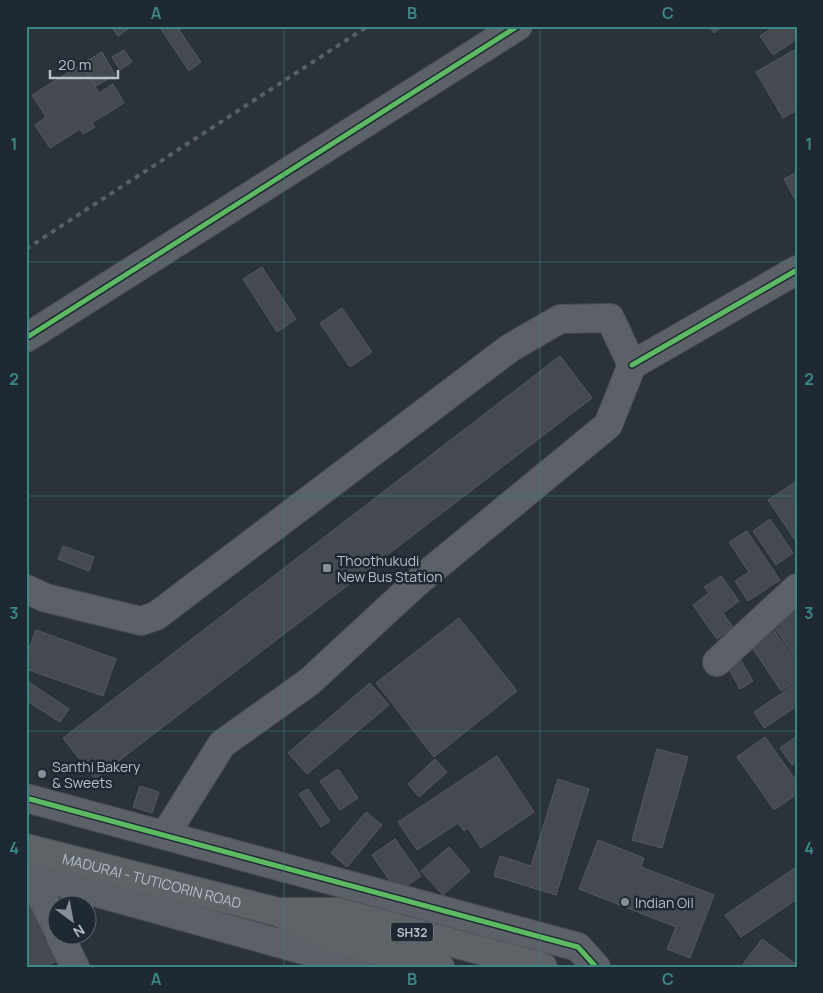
<svg xmlns="http://www.w3.org/2000/svg" width="823" height="993" viewBox="0 0 823 993" font-family="Manrope,sans-serif">
	<rect width="100%" height="100%" fill="#2c3239"/>
	<!-- building -->
	<g fill="#454a50" stroke="#545a60">
		<polygon points="111,26 132,26 118,36"/>
		<polygon points="159,26 185,26 179,30 201,62 189,71"/>
		<polygon points="709,26 723,26 714,33"/>
		<polygon points="775,26 797,26 797,39 773,55 760,36"/>
		<polygon points="124,50 132,62 120,70 112,57"/>
		<polygon points="794,50 797,56 797,110 783,118 756,72"/>
		<polygon points="102,52 115,75 96,86 82,64"/>
		<polygon points="82,64 99,93 113,84 124,103 92,123 95,127 83,134 80,129 50,148 35,125 46,117 32,95"/>
		<polygon points="797,172 797,203 784,179"/>
		<polygon points="262,267 296,319 277,332 243,279"/>
		<polygon points="342,308 372,352 350,367 320,323"/>
		<polygon points="560,356 592,398 95,779 63,738"/>
		<polygon points="797,481 797,543 768,500"/>
		<polygon points="770,519 793,553 776,565 753,531"/>
		<polygon points="747,531 780,580 748,601 735,581 749,572 729,542"/>
		<polygon points="63,546 94,557 89,571 58,559"/>
		<polygon points="721,576 739,601 723,613 733,627 717,639 693,605 709,593 704,587"/>
		<polygon points="793,605 797,610 797,661 770,620"/>
		<polygon points="459,618 517,691 434,757 376,683"/>
		<polygon points="769,623 797,664 797,681 781,691 746,638"/>
		<polygon points="36,630 116,659 103,696 26,669 26,657"/>
		<polygon points="739,657 753,681 740,689 726,664"/>
		<polygon points="26,680 69,709 60,722 27,701 26,703"/>
		<polygon points="370,683 389,705 307,774 288,753"/>
		<polygon points="797,683 797,706 764,728 754,712"/>
		<polygon points="797,736 797,762 792,765 780,748"/>
		<polygon points="765,737 797,782 797,794 774,810 737,757"/>
		<polygon points="657,749 688,757 662,848 632,840"/>
		<polygon points="497,756 534,812 481,848 468,828 464,831 458,823 417,850 398,822"/>
		<polygon points="435,759 447,772 419,797 408,784"/>
		<polygon points="338,769 358,798 340,810 320,781"/>
		<polygon points="558,779 589,789 556,895 494,876 500,856 531,866"/>
		<polygon points="140,786 159,792 152,813 133,807"/>
		<polygon points="308,789 330,821 321,827 299,794"/>
		<polygon points="366,812 382,825 347,867 331,853"/>
		<polygon points="395,839 421,876 398,892 372,855"/>
		<polygon points="598,840 644,858 641,867 714,895 690,958 667,949 676,927 579,889"/>
		<polygon points="449,847 470,871 443,895 421,871"/>
		<polygon points="795,868 797,870 797,899 741,937 725,915"/>
		<polygon points="26,889 63,958 45,967 26,967"/>
		<polygon points="72,893 78,906 58,906 56,902"/>
		<polygon points="762,939 797,965 797,967 741,967"/>
	</g>
	<g fill="none" stroke-linecap="round" stroke-linejoin="round">
		<!-- minor casing -->
		<g stroke="#4a4e54" stroke-width="30">
			<g id="minor">
				<polyline points="26,338 518,26"/>
				<polyline points="632,365 797,270"/>
				<polyline points="26,589 46,598 141,621 156,616 510,348 560,319 610,318 632,365 608,425 416,583 309,682 222,744 165,835"/>
				<polyline points="717,662 797,588"/>
				<polyline points="26,798 578,947 596,967"/>
				<polyline points="26,873 365,967"/>
				<polyline points="30,874 58,930"/>
				<polyline points="60,936 75,967"/>
			</g>
		</g>
		<!-- major casing -->
		<g stroke="#4a4f55" stroke-width="30">
			<g id="major">
				<path id="s1" d="M26 848 278 912 329 937 440 967"/>
				<polyline points="284,912 338,912 543,967"/>
			</g>
		</g>
		<!-- minor -->
		<use href="#minor" stroke="#5c6067" stroke-width="28"/>
		<!-- major -->
		<use href="#major" stroke="#5e6368" stroke-width="28"/>
		<!-- rail -->
		<polyline stroke="#5a5f64" stroke-width="4" stroke-dasharray="5 5" stroke-linecap="butt" points="26,249 368,26"/>
		<!-- cycleway casing -->
		<g stroke="#1f2933" stroke-width="8">
			<g id="cycleway">
				<polyline points="26,338 518,26"/>
				<polyline points="632,365 797,270"/>
				<polyline points="26,798 578,947 596,967"/>
			</g>
		</g>
		<!-- cycleway -->
		<use href="#cycleway" stroke="#5cba63" stroke-width="5"/>
	</g>
	<!-- grid -->
	<path fill="none" stroke="#398885" stroke-width="1" stroke-opacity="0.55" d="M284 26V967M540 26V967M26 262H797M26 496H797M26 731H797"/>
	<!-- markers -->
	<g fill="#868e97" stroke="#1f2933" stroke-width="2">
		<rect x="322" y="563" width="10" height="10" rx="2.5"/>
		<circle cx="42" cy="774" r="5"/>
		<circle cx="625" cy="902" r="5"/>
	</g>
	<g text-anchor="middle" dominant-baseline="central" stroke-width="5" stroke-linejoin="round" paint-order="stroke">
		<!-- shield labels -->
		<rect fill="#1f2933" stroke="#89929c" stroke-width="1" x="391" y="922.5" width="42" height="19" rx="4"/>
		<g font-size="12" font-weight="bold" fill="#b7bfc9">
			<text x="412" y="932">SH32</text>
		</g>
		<!-- poi labels -->
		<g font-size="14" fill="#b7bfc9" stroke="#1f2933" text-anchor="start">
			<text x="337" y="560">Thoothukudi<tspan x="337" dy="16">New Bus Station</tspan></text>
			<text x="52" y="766">Santhi Bakery<tspan x="52" dy="16">&amp; Sweets</tspan></text>
			<text x="635" y="902">Indian Oil</text>
		</g>
		<!-- street labels -->
		<g font-size="14" fill="#b7bfc9" stroke="#1f2933">
			<text stroke="none"><textPath href="#s1" startOffset="130">MADURAI - TUTICORIN ROAD</textPath></text>
		</g>
	</g>
	<!-- border -->
	<rect width="823" height="993" fill="none" stroke="#1f2933" stroke-width="55"/>
	<!-- north arrow -->
	<g transform="translate(72 920) rotate(148)"><circle r="24" fill="#1f2933" stroke="#5c656f"/>
	<path d="M0-4L9 19L0 12L-9 19Z" fill="#868e97"/>
	<text y="-8" font-size="14" font-weight="bold" text-anchor="middle" fill="#b7bfc9">N</text>
	</g>
	<!-- scale -->
	<path d="M50 70v8h68v-8" fill="none" stroke="#b7bfc9" stroke-width="2.5"/>
	<text x="58" y="70" font-size="15" fill="#b7bfc9" stroke="#1f2933" stroke-width="4" paint-order="stroke">20 m</text>
	<rect x="28" y="28" width="768" height="938" fill="none" stroke="#398885" stroke-width="2"/>
	<g font-size="16" text-anchor="middle" font-weight="bold" fill="#398885">
		<text x="156" y="19">A</text>
		<text x="412" y="19">B</text>
		<text x="668" y="19">C</text>
		<text x="14" y="150">1</text>
		<text x="809" y="150">1</text>
		<text x="14" y="385">2</text>
		<text x="809" y="385">2</text>
		<text x="14" y="619">3</text>
		<text x="809" y="619">3</text>
		<text x="14" y="854">4</text>
		<text x="809" y="854">4</text>
		<text x="156" y="985">A</text>
		<text x="412" y="985">B</text>
		<text x="668" y="985">C</text>
	</g>
</svg>
